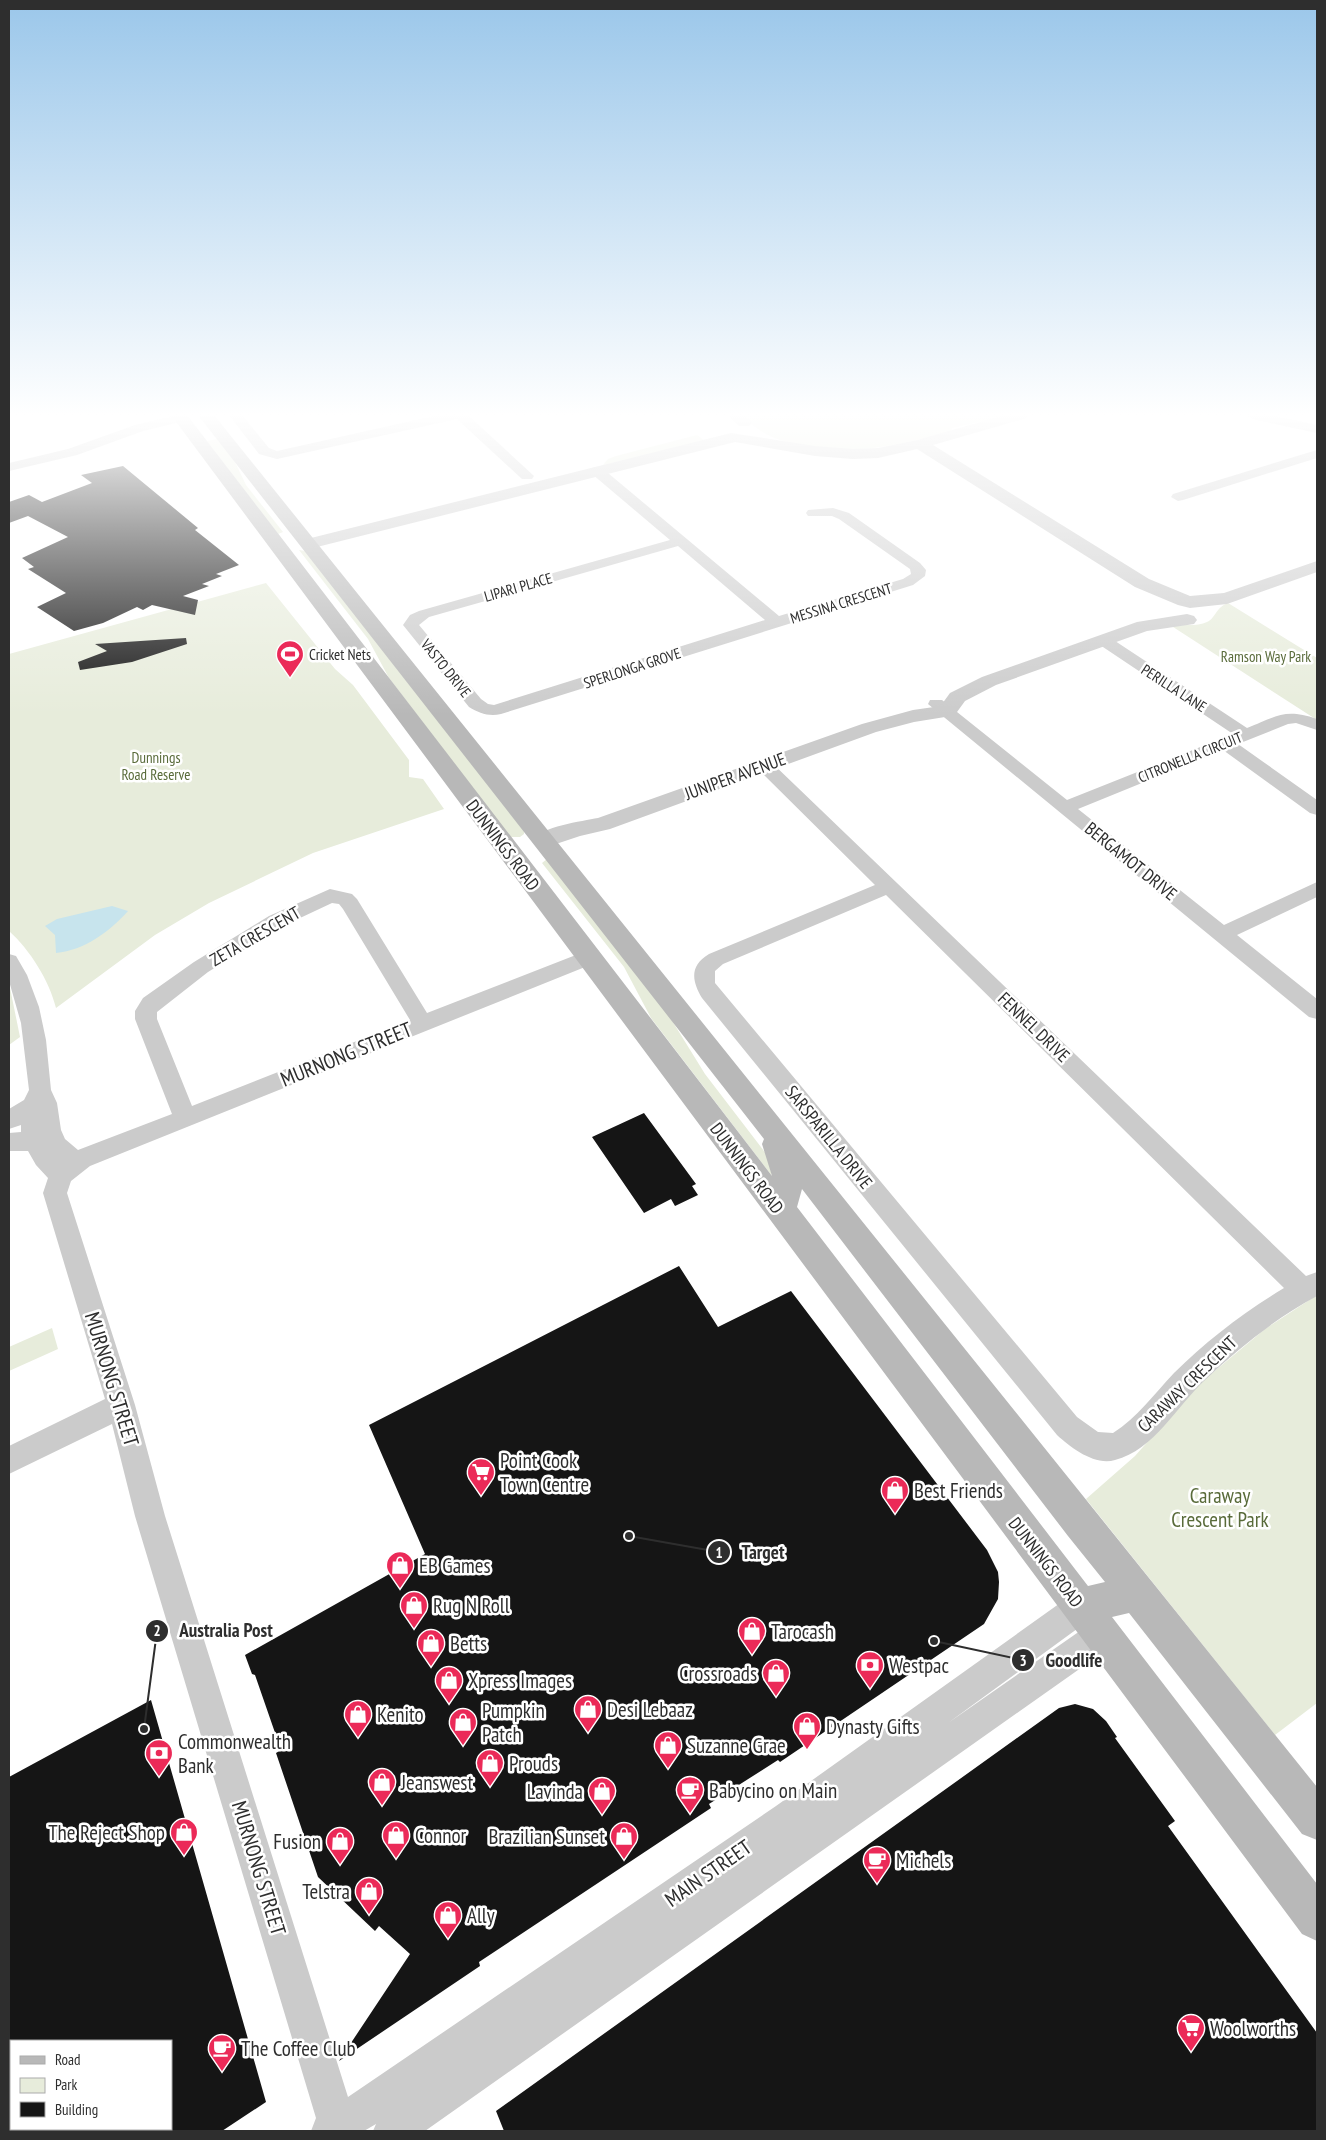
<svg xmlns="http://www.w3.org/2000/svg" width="1326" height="2140" viewBox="0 0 1326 2140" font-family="'PT Sans Narrow',sans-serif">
	<rect width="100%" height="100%" fill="#fff"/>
	<!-- green -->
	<g fill="#e7ecdb">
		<path d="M738 415H1010L952 428 951 431C900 445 860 455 807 446 795 443 782 442 770 436 761 432 747 421 738 415Z"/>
		<polygon points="697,435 705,441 603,465 608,459 616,456"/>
		<polygon points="218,439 234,460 246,485 283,532 278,534 207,441"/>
		<polygon points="299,550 305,551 524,831 524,834 520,837 511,837 508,834 389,678 368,639"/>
		<path d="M266 583 335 669 353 685 409 760V777L423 779 444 809 313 853 209 903 155 935 56 1008C49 980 30 950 9 931V654Z"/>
		<path d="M1228 603 1317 658V720L1170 625C1181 624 1197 627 1207 622 1216 618 1215 608 1228 603Z"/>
		<polygon points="547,859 658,998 705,1074 767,1155 772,1176 651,1018 624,967 542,863"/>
		<polygon points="9,983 20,1037 9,1045"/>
		<polygon points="1317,1295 1317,1703 1275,1735 1086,1499 1135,1456 1198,1385 1265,1329"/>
		<polygon points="52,1328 58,1349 9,1371 9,1347"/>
	</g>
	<!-- water -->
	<path fill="#c7e4ed" d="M112 906 128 911C109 932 85 950 56 953L55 935 45 926 57 919Z"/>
	<!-- building -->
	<g fill="#151515">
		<polygon points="123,466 198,528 195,530 239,565 216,574 222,576 202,584 209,586 183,596 198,600 195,615 152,605 143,610 137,607 103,623 74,631 37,607 66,593 28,569 34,567 22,558 68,537 28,516 9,523 9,502 29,495 42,502 92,483 81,475"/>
		<polygon points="186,638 187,644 132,662 80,670 78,662 107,651 95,644"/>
		<polygon points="644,1113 696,1184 692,1186 698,1195 675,1206 671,1199 644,1213 592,1137"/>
		<polygon points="679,1266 718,1327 791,1291 987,1550 998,1572 999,1582 998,1599 984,1624 780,1762 778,1760 709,1804 711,1808 479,1962 480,1966 339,2061 410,1954 379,1926 375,1931 318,1877 276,1753 281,1750 255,1675 252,1674 245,1655 425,1554 369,1425"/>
		<polygon points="151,1700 266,2102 222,2131 171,2131 171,2041 9,2041 9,1777"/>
		<polygon points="1075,1704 1093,1709 1106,1721 1117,1737 1115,1738 1175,1821 1168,1826 1317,2033 1317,2131 504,2131 496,2111 1059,1708"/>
	</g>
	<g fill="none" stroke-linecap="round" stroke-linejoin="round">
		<!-- minor -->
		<g fill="#cbcbcb" fill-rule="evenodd">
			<polygon points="177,415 185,415 187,418 185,421 143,431 77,455 9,471 9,463 68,449 135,425"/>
			<polygon points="229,415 242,415 269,448 277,451 438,415 468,415 534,476 532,479 522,479 457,419 277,459 259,454"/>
			<polygon points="1246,415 1270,415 1317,425 1317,433 1252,419"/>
			<polygon points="1317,450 1317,458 1183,500 1178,501 1171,497 1173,494"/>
			<path d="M597 467 602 468 779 616 903 579 911 574 910 569 839 519 832 516H808L806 513 808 510 833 508 849 513 920 563 926 570 925 576 913 585 501 714C489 717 479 713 469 707L403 625 410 615 419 611 670 540 592 474 590 471 592 468ZM678 546 765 620 494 705 488 704 481 699 419 625 429 617Z"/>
			<path d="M1103 635 1109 637 1247 728C1277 716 1285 708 1317 719V730L1296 723 1288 724 1238 744 1317 800V815L1310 813 1223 750 1078 809 1224 925 1317 882V897L1237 935 1317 999V1019L1309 1017 928 704 930 700H942L1067 800 1233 734 1097 643 1095 640 1097 637Z"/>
			<path d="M764 760 770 761 1306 1276 1317 1272V1296C1276 1318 1239 1348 1205 1380 1177 1406 1154 1450 1115 1460 1095 1466 1071 1448 1057 1435L702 998C692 981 689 966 709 954L875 885 758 769 755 765 758 761ZM886 895 1284 1288C1244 1312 1206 1341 1174 1373 1154 1394 1137 1418 1113 1433L1098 1432 1077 1417 715 983V971L723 964Z"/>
			<path d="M330 889 352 894 357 899 427 1013 581 953 588 951 595 953 598 958 595 963 90 1166 71 1181 67 1193 135 1405 165 1516 348 2097 776 1806 1070 1596 1081 1592 1092 1596 1096 1607 1092 1618 948 1723 1090 1624 1101 1619 1112 1624 1117 1635 1112 1646 425 2131H373L376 2124 364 2131H311L316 2118 135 1516 112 1424 9 1474V1446L105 1399 43 1193 48 1178 36 1165 28 1151H9V1133L21 1132V1125L9 1129V1109L24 1100 29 1090 21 1023 9 981V954L16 956 27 975 39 1007 46 1040 51 1090 57 1103 61 1130 65 1139 78 1150 172 1114 135 1019V1011L143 998 194 962 269 916ZM332 903 339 904 343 909 410 1020 192 1106 157 1019V1012L208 972 283 926Z"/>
		</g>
		<!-- tertiary -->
		<g fill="#cbcbcb" fill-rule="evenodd">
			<polygon points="727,415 744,415 752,423 749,426 739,426"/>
			<polygon points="1005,415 1030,415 1027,418 933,445 1149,579 1190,596 1224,593 1317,561 1317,572 1227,604 1190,608 1178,605 1135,587 917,449 878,458 853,459 815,456 735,442 309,549 303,548 300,544 303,540 731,433 815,446 853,449 878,448 917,440"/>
			<path d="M1187 614 1194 616 1197 620 1194 624 1147 631 996 685 965 701 957 712 945 717 914 722 876 732 610 829 580 836 544 848 536 845 532 840C541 827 582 821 598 818L862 724 913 710 934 707 942 704 950 693 982 677 1137 622Z"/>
		</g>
		<!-- secondary -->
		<path fill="#b8b8b8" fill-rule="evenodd" d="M171 415H187L772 1176 762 1144 764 1139 198 415H214L1317 1787V1840L1302 1834 1129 1613 1112 1617 1317 1884V1941L1302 1934ZM802 1189 1068 1536 1105 1582 1088 1586 797 1207Z"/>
	</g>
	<!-- sky -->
	<linearGradient id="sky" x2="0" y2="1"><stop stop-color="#9bc7ea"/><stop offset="0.58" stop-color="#fff"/><stop offset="1" stop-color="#fff" stop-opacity="0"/></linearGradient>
	<rect width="1326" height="715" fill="url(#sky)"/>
	<!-- icons -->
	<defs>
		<g id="stadium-pin" transform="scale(1.4375)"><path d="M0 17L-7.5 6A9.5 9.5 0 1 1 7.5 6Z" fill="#eb2a58" stroke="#fff"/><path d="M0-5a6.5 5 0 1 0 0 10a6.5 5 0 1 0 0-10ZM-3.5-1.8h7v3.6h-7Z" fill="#fff"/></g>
		<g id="supermarket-pin" transform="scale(1.4375)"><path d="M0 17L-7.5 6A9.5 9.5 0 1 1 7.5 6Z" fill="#eb2a58" stroke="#fff"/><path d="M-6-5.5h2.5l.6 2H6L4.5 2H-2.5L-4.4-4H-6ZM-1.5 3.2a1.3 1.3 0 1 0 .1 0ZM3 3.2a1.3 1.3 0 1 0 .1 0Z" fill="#fff"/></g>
		<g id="shop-pin" transform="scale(1.4375)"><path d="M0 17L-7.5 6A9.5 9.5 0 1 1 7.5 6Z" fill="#eb2a58" stroke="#fff"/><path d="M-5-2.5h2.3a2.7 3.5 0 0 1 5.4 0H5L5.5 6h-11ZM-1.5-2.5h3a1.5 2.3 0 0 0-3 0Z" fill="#fff"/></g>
		<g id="bank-pin" transform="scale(1.4375)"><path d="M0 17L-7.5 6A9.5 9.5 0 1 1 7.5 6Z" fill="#eb2a58" stroke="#fff"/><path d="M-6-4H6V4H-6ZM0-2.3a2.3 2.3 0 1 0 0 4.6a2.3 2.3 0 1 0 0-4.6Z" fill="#fff"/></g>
		<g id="cafe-pin" transform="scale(1.4375)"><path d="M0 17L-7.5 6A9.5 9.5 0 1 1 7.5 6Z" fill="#eb2a58" stroke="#fff"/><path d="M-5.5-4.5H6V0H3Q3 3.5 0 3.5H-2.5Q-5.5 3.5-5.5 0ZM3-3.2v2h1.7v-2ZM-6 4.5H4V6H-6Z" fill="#fff"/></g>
	</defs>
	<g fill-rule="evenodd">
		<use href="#stadium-pin" x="290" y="654"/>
		<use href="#supermarket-pin" x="481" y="1472"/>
		<use href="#shop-pin" x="895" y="1490"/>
		<use href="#shop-pin" x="400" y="1565"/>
		<use href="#shop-pin" x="414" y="1605"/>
		<use href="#shop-pin" x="752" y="1631"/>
		<use href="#shop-pin" x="431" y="1643"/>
		<use href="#bank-pin" x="870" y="1665"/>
		<use href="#shop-pin" x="776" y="1673"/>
		<use href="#shop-pin" x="449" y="1680"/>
		<use href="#shop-pin" x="588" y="1709"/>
		<use href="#shop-pin" x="358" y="1714"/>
		<use href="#shop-pin" x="463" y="1722"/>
		<use href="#shop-pin" x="807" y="1726"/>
		<use href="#shop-pin" x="668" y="1745"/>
		<use href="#bank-pin" x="159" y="1753"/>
		<use href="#shop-pin" x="490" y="1763"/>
		<use href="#shop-pin" x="382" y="1782"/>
		<use href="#cafe-pin" x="690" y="1790"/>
		<use href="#shop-pin" x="602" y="1791"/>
		<use href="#shop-pin" x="184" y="1832"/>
		<use href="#shop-pin" x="396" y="1835"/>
		<use href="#shop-pin" x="624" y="1836"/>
		<use href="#shop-pin" x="340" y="1841"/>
		<use href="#cafe-pin" x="877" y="1860"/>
		<use href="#shop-pin" x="369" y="1891"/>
		<use href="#shop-pin" x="448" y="1915"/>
		<use href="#supermarket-pin" x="1191" y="2028"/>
		<use href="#cafe-pin" x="222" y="2048"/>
	</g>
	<g text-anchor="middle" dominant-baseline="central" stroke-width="5" stroke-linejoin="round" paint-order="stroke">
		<!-- far-street labels -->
		<g font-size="15" fill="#2e2e2e" stroke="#fff">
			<text transform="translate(518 587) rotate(-16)">LIPARI PLACE</text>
			<text transform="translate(841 603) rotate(-17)">MESSINA CRESCENT</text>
			<text transform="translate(446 668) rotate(51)">VASTO DRIVE</text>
			<text transform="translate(632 668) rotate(-18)">SPERLONGA GROVE</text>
			<text transform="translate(1174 688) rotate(33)">PERILLA LANE</text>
			<text transform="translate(1190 757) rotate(-22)">CITRONELLA CIRCUIT</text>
		</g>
		<!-- far-poi labels -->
		<g font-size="15" fill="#2e2e2e" stroke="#fff" text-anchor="start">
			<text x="309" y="654">Cricket Nets</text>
		</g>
		<!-- far-park labels -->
		<g font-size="15" fill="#596b3a" stroke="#fff">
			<text x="1266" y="656">Ramson Way Park</text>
			<text x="156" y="757">Dunnings<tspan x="156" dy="17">Road Reserve</tspan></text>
		</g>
		<!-- street labels -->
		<g font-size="18" fill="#2e2e2e" stroke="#fff">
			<text transform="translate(735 776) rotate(-20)">JUNIPER AVENUE</text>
			<text transform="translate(503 845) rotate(53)">DUNNINGS ROAD</text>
			<text transform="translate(1131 861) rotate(39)">BERGAMOT DRIVE</text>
			<text transform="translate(255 936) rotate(-30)">ZETA CRESCENT</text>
			<text transform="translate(1034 1027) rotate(44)">FENNEL DRIVE</text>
			<text transform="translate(829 1137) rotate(51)">SARSPARILLA DRIVE</text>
			<text transform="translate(747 1168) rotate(53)">DUNNINGS ROAD</text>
			<text transform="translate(1187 1384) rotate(-44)">CARAWAY CRESCENT</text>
			<text transform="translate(1046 1562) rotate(52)">DUNNINGS ROAD</text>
		</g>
		<!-- near-street labels -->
		<g font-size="21" fill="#2e2e2e" stroke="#fff">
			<text transform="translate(346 1054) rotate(-22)">MURNONG STREET</text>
			<text transform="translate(112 1379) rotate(73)">MURNONG STREET</text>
			<text transform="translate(259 1868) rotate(73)">MURNONG STREET</text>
			<text transform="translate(708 1873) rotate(-35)">MAIN STREET</text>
		</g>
		<!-- near-poi labels -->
		<g font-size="21" fill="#2e2e2e" stroke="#fff" text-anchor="start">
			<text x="500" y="1460">Point Cook<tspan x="500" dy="24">Town Centre</tspan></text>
			<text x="914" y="1490">Best Friends</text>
			<text x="419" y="1565">EB Games</text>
			<text x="433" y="1605">Rug N Roll</text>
			<text x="771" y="1631">Tarocash</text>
			<text x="450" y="1643">Betts</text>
			<text x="889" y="1665">Westpac</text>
			<text x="757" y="1673" text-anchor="end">Crossroads</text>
			<text x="468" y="1680">Xpress Images</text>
			<text x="607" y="1709">Desi Lebaaz</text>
			<text x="482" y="1710">Pumpkin<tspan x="482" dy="24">Patch</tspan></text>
			<text x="377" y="1714">Kenito</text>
			<text x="826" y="1726">Dynasty Gifts</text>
			<text x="178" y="1741">Commonwealth<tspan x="178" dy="24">Bank</tspan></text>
			<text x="687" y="1745">Suzanne Grae</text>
			<text x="509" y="1763">Prouds</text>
			<text x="401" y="1782">Jeanswest</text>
			<text x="709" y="1790">Babycino on Main</text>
			<text x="583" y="1791" text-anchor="end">Lavinda</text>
			<text x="165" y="1832" text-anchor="end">The Reject Shop</text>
			<text x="415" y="1835">Connor</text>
			<text x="605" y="1836" text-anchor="end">Brazilian Sunset</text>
			<text x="321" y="1841" text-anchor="end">Fusion</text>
			<text x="896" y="1860">Michels</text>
			<text x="350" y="1891" text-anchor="end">Telstra</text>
			<text x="467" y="1915">Ally</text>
			<text x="1210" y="2028">Woolworths</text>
			<text x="241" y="2048">The Coffee Club</text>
		</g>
		<!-- near-park labels -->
		<g font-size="21" fill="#596b3a" stroke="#fff">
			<text x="1220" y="1495">Caraway<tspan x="1220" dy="24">Crescent Park</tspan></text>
		</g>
	</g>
	<!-- callouts -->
	<path fill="none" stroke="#2e2e2e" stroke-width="2" d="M629 1536L719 1552M144 1729L157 1631M934 1641L1023 1660"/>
	<g fill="#2e2e2e" stroke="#fff" stroke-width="2">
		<circle cx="629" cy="1536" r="5"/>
		<circle cx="144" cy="1729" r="5"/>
		<circle cx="934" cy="1641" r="5"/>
		<circle cx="719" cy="1552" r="12"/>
		<circle cx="157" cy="1631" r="12"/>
		<circle cx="1023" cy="1660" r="12"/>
	</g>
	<g font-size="15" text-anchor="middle" font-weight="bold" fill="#fff">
		<text x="719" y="1558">1</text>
		<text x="157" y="1636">2</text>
		<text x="1023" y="1666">3</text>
	</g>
	<g font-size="19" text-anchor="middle" font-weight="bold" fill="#2e2e2e" stroke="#fff" stroke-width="5" stroke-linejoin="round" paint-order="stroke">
		<text x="763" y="1559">Target</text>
		<text x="226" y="1637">Australia Post</text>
		<text x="1074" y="1667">Goodlife</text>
	</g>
	<!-- border -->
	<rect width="1326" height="2140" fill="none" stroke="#2e2e2e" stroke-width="20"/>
	<!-- legend -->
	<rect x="10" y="2040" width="162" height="90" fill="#ffffff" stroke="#ababab"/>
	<rect x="20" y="2056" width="25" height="8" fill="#b8b8b8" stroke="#ababab"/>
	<text x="55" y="2065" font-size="15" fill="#2e2e2e">Road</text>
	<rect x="20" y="2078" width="25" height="15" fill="#e7ecdb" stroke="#ababab"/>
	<text x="55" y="2090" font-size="15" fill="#2e2e2e">Park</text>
	<rect x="20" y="2102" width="25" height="15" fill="#151515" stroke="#ababab"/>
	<text x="55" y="2115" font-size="15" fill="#2e2e2e">Building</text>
</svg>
